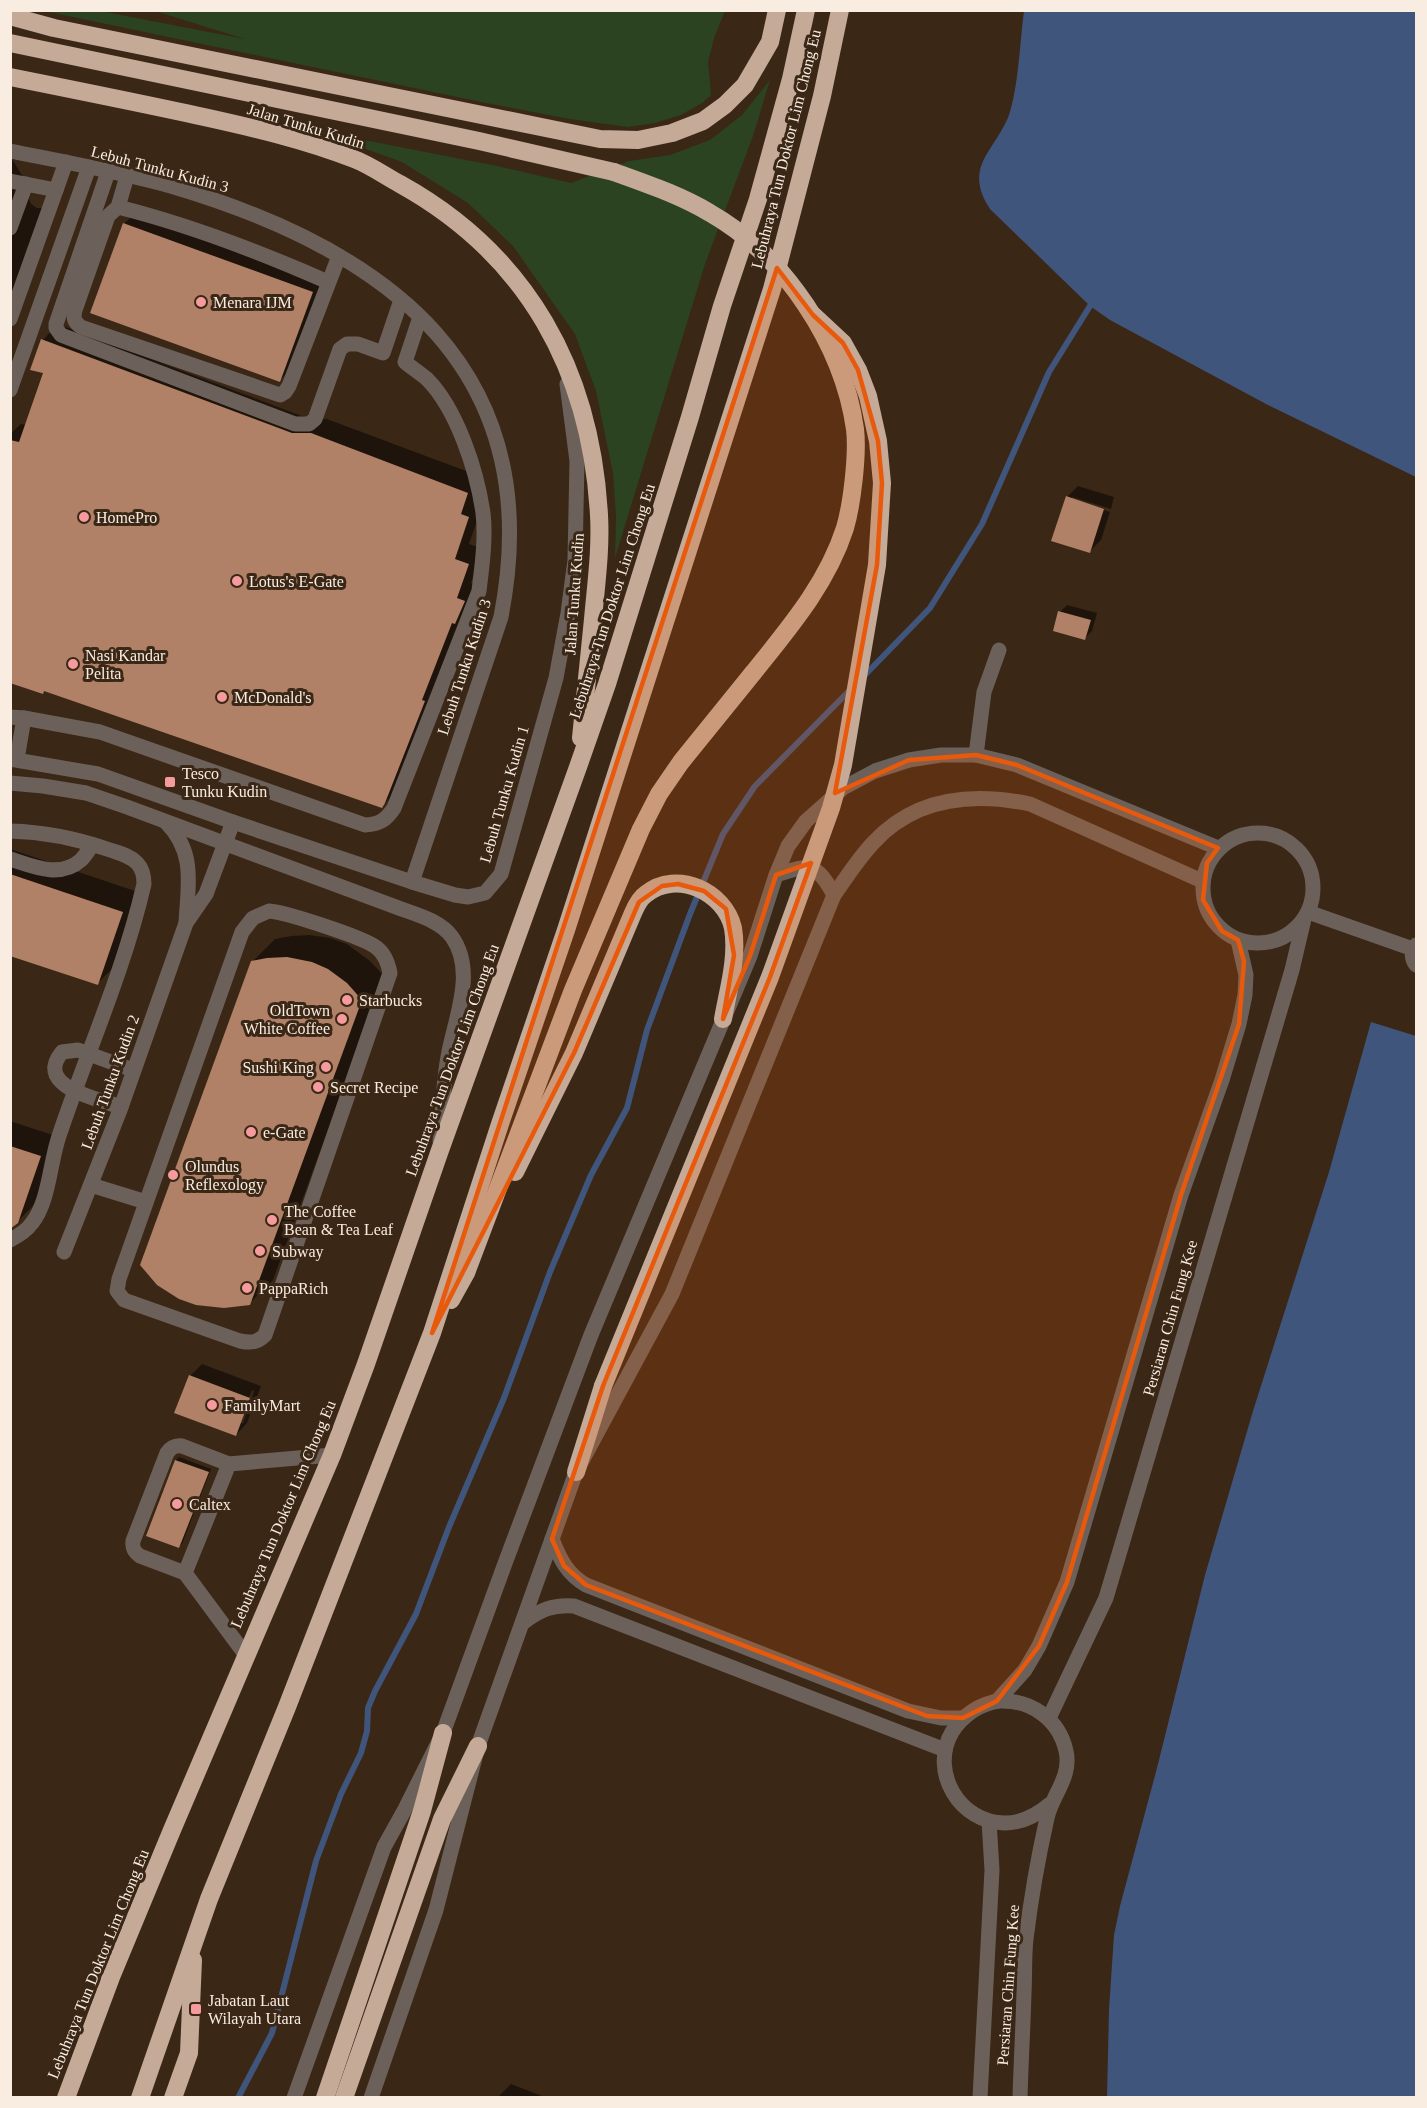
<svg xmlns="http://www.w3.org/2000/svg" width="1427" height="2108" viewBox="0 0 1427 2108" font-family="Georgia,serif">
	<rect width="100%" height="100%" fill="#3a2716"/>
	<!-- green -->
	<g fill="#2b4321">
		<polygon points="44,11 100,11 245,39 155,11 725,11 714,38 708,62 711,95 702,103 681,115 655,123 628,127 570,119 486,103"/>
		<polygon points="770,80 753,136 705,264 615,558 616,516 613,473 596,391 575,334 513,246 468,203 402,162 313,130 497,166 571,183 629,161 670,155 710,140 742,115"/>
	</g>
	<!-- water -->
	<g fill="#40557c">
		<path d="M1024 11H1416V477L1266 404 1110 320 1090 306 990 209C982 197 977 184 980 170 985 150 1006 131 1011 108 1019 78 1020 41 1024 11Z"/>
		<polygon points="1371,1022 1416,1036 1416,2097 1107,2097 1109,2009 1114,1935 1120,1906 1157,1768 1205,1575 1253,1411 1329,1172"/>
	</g>
	<!-- shadow -->
	<g fill="#0007" fill-rule="evenodd">
		<polygon points="12,159 31,190 29,199 31,204 37,208 43,208 50,219 10,329"/>
		<polygon points="139,209 327,277 295,365 280,380 124,224"/>
		<polygon points="58,324 307,418 327,419 482,477 484,501 469,544 483,549 471,583 479,586 397,791 381,807 45,690 10,681 10,434 21,424 26,425 45,372 43,340"/>
		<polygon points="1078,486 1114,497 1111,509 1072,497 1072,500 1110,512 1101,540 1089,552 1067,497"/>
		<polygon points="1067,605 1097,613 1092,631 1085,638 1060,612"/>
		<polygon points="10,849 141,893 117,964 98,983 10,954"/>
		<polygon points="310,935 330,938 347,944 370,961 384,976 273,1280 250,1303 252,962 275,939 291,936"/>
		<polygon points="10,1121 59,1137 37,1202 17,1222 10,1226"/>
		<path d="M202 1364 261 1386 247 1423 236 1435 190 1376ZM252 1390 254 1391 243 1423H239Z"/>
		<polygon points="179,1457 211,1469 182,1544 179,1547 147,1535 176,1460"/>
		<polygon points="511,2084 547,2098 497,2098"/>
	</g>
	<g fill="none" stroke-linecap="round" stroke-linejoin="round">
		<!-- stream -->
		<g stroke="#40557c" stroke-width="6">
			<polyline points="863,677 930,608 982,524 1049,372 1090,306"/>
			<polyline points="238,2098 272,2033 316,1861 341,1794 361,1753 367,1731 368,1708 375,1691 416,1614 449,1527 504,1398 550,1272 591,1175 627,1108 647,1030 690,914 723,834 755,786 850,690"/>
		</g>
	</g>
	<!-- building -->
	<g fill="#b18167">
		<polygon points="123,223 313,292 280,382 90,313"/>
		<polygon points="41,339 292,433 311,433 468,493 461,514 469,517 455,559 469,564 457,598 465,601 455,624 452,623 422,700 425,701 385,803 382,808 44,691 43,694 10,683 10,440 19,442 43,373 30,370"/>
		<polygon points="1066,496 1104,509 1090,553 1051,541"/>
		<polygon points="1058,611 1091,620 1085,640 1053,631"/>
		<polygon points="10,874 123,912 98,985 10,956"/>
		<polygon points="287,957 312,962 328,969 347,983 362,1000 250,1305 224,1308 196,1305 179,1299 157,1285 140,1265 251,961 267,958"/>
		<polygon points="10,1146 41,1156 18,1223 10,1229"/>
		<polygon points="189,1375 250,1398 236,1436 174,1413"/>
		<polygon points="175,1460 209,1472 179,1548 146,1536"/>
	</g>
	<g fill="none" stroke-linecap="round" stroke-linejoin="round">
		<!-- minor -->
		<g stroke="#6c615a" stroke-width="15">
			<path d="M10 151C65 162 121 172 174 187 389 251 549 370 501 617L412 882"/>
			<polyline points="108,172 56,324 56,328 61,335 295,424 309,424 315,419 340,349 347,344 358,344 383,353 401,300"/>
			<path d="M127 176 118 207 108 216 75 310C73 318 74 322 81 327L280 395 285 392 289 386 339 256"/>
			<polyline points="10,181 56,190"/>
			<path d="M118 207C190 225 260 252 328 282"/>
			<polyline points="10,228 26,184"/>
			<polyline points="10,319 66,162"/>
			<polyline points="10,390 89,167"/>
			<polyline points="10,717 24,718 17,759"/>
			<path d="M24 718 100 732 365 825C380 824 386 820 394 808L479 591C482 566 486 538 483 513 477 471 457 409 427 379 420 373 412 368 405 362L420 317"/>
			<polyline points="976,755 984,692 999,650"/>
			<polyline points="10,759 98,774 233,822 412,882 455,895 468,897 485,893 501,874 556,678 568,613 575,560 577,461 567,384"/>
			<path d="M10 783 43 786 86 793 127 807 396 907C414 914 440 920 452 937 478 974 452 1024 447 1063 443 1089 442 1115 440 1141"/>
			<path d="M166 822C196 853 188 884 186 923"/>
			<path d="M10 831C45 832 75 838 107 849 118 853 129 855 137 863 143 869 144 876 144 884 124 971 87 1052 59 1136 50 1162 49 1202 32 1223 27 1230 18 1236 10 1240"/>
			<circle cx="1258" cy="888" r="55"/>
			<path d="M10 859C32 866 60 879 81 860 85 856 89 849 93 845"/>
			<path d="M776 875C810 864 816 862 834 895"/>
			<path d="M269 911C285 912 366 938 377 948 385 954 388 963 390 973L265 1335C257 1343 251 1343 240 1341L124 1300 117 1291 119 1279 242 932 253 918Z"/>
			<polyline points="1308,912 1413,949"/>
			<path d="M1416 945C1411 951 1411 958 1416 965"/>
			<path d="M121 1107C99 1099 33 1087 62 1052L78 1050 133 1070"/>
			<polyline points="91,1185 146,1202"/>
			<polyline points="64,1252 120,1110 186,923 206,894 233,822"/>
			<path d="M552 1539C560 1559 567 1574 586 1585L908 1711 941 1718H963"/>
			<path d="M185 1573 140 1556C134 1552 132 1548 133 1541L167 1453C171 1447 175 1445 182 1446L229 1464"/>
			<path d="M524 1622C540 1610 553 1604 574 1606L945 1750"/>
			<polyline points="245,1654 185,1573 229,1464 332,1455"/>
			<polyline points="997,1701 1025,1670 1039,1646 1067,1582 1181,1195 1222,1080 1239,1024 1245,995 1246,975 1238,940"/>
			<polyline points="1049,1718 1106,1598 1292,970 1304,919"/>
			<polyline points="294,2098 384,1847 404,1811 443,1733 504,1566 591,1335 750,956 776,875 788,846 806,821 843,788 875,771 909,760 941,755 976,755 1017,765 1218,848"/>
			<path d="M371 2098 436 1910 478 1746 576 1472 672 1294 834 895C846 878 858 859 873 843 915 797 972 792 1030 804L1202 881"/>
			<polyline points="980,2098 992,1870 989,1821"/>
			<path d="M1020 2098C1021 2063 1023 2028 1024 1993 1025 1975 1024 1957 1026 1939 1031 1898 1038 1858 1047 1818 1052 1795 1072 1777 1066 1751 1059 1719 1031 1700 1000 1701 980 1703 962 1716 952 1732 929 1772 960 1823 1005 1823 1023 1823 1037 1815 1050 1804"/>
		</g>
		<!-- highway -->
		<g stroke="#c5aa98" stroke-width="18">
			<polyline points="10,16 54,28 600,139 638,140 672,133 703,121 725,105 745,85 770,42 777,10"/>
			<polyline points="10,43 479,141 614,172"/>
			<path d="M10 77C75 90 140 103 204 117 254 128 306 140 354 159 370 165 385 176 400 184 528 255 591 371 599 515 601 550 596 585 593 619 589 659 585 698 581 738"/>
			<path d="M515 1172 574 1053 633 913C636 906 640 898 646 894 677 869 725 892 733 928 738 958 728 990 723 1019"/>
			<polyline points="451,1300 466,1273 573,990 641,829 659,794 681,762 753,673"/>
			<polyline points="576,1472 603,1386"/>
			<polyline points="66,2098 111,1977 172,1830 332,1455 366,1364 439,1153 578,767 607,684 690,417 722,306 758,199 791,79 806,10"/>
			<polyline points="140,2098 209,1899 287,1707 432,1333 500,1124 566,930 772,289 822,96 840,10"/>
			<polyline points="173,2098 189,2053 193,1960"/>
			<polyline points="325,2098 422,1811 443,1733"/>
			<polyline points="344,2098 442,1819 478,1746"/>
		</g>
		<!-- highway-bridge -->
		<g stroke="#c5aa98" stroke-width="18">
			<path d="M614 172C647 184 680 195 710 213 784 255 843 344 855 429 858 454 852 504 845 528 827 584 789 628 753 673"/>
			<polyline points="603,1386 770,977 831,808 843,765 877,565 882,483 878,441 868,396 858,370 843,343 813,315"/>
		</g>
	</g>
	<!-- marked area -->
	<path fill="#e8590c" fill-opacity="0.2" stroke="#e8590c" stroke-width="4.5" stroke-linejoin="round" d="M777 268 813 315 843 343 858 370 878 441 882 483 877 565 835 793 909 760 976 755 1017 765 1218 848 1207 863 1203 900 1222 931 1238 940 1244 961 1239 1024 1181 1195 1067 1582 1039 1646 997 1701 963 1718 927 1716 586 1585 564 1566 552 1539 603 1386 770 977 811 863 776 875 750 956 723 1019 734 955 726 909 704 891 678 884 662 886 639 902 574 1053 432 1333Z"/>
	<!-- markers -->
	<g fill="#f59b9d" stroke="#3a2716" stroke-width="2">
		<circle cx="201" cy="302" r="6"/>
		<circle cx="84" cy="517" r="6"/>
		<circle cx="237" cy="581" r="6"/>
		<circle cx="73" cy="664" r="6"/>
		<circle cx="222" cy="697" r="6"/>
		<rect x="164" y="776" width="12" height="12" rx="3"/>
		<circle cx="347" cy="1000" r="6"/>
		<circle cx="342" cy="1019" r="6"/>
		<circle cx="326" cy="1067" r="6"/>
		<circle cx="318" cy="1087" r="6"/>
		<circle cx="251" cy="1132" r="6"/>
		<circle cx="173" cy="1175" r="6"/>
		<circle cx="272" cy="1220" r="6"/>
		<circle cx="260" cy="1251" r="6"/>
		<circle cx="247" cy="1288" r="6"/>
		<circle cx="212" cy="1405" r="6"/>
		<circle cx="177" cy="1504" r="6"/>
		<rect x="190" y="2003" width="12" height="12" rx="3"/>
	</g>
	<g text-anchor="middle" dominant-baseline="central" stroke-width="6" stroke-linejoin="round" paint-order="stroke">
		<!-- street labels -->
		<g font-size="16" fill="#f9ece1" stroke="#3a2716">
			<text transform="translate(306 126) rotate(17)">Jalan Tunku Kudin</text>
			<text transform="translate(786 149) rotate(-76)">Lebuhraya Tun Doktor Lim Chong Eu</text>
			<text transform="translate(160 169) rotate(15)">Lebuh Tunku Kudin 3</text>
			<text transform="translate(574 594) rotate(-86)">Jalan Tunku Kudin</text>
			<text transform="translate(612 601) rotate(-72)">Lebuhraya Tun Doktor Lim Chong Eu</text>
			<text transform="translate(464 667) rotate(-72)">Lebuh Tunku Kudin 3</text>
			<text transform="translate(504 794) rotate(-74)">Lebuh Tunku Kudin 1</text>
			<text transform="translate(452 1060) rotate(-70)">Lebuhraya Tun Doktor Lim Chong Eu</text>
			<text transform="translate(110 1082) rotate(-70)">Lebuh Tunku Kudin 2</text>
			<text transform="translate(1170 1318) rotate(-74)">Persiaran Chin Fung Kee</text>
			<text transform="translate(283 1514) rotate(-67)">Lebuhraya Tun Doktor Lim Chong Eu</text>
			<text transform="translate(98 1964) rotate(-68)">Lebuhraya Tun Doktor Lim Chong Eu</text>
			<text transform="translate(1008 1985) rotate(-86)">Persiaran Chin Fung Kee</text>
		</g>
		<!-- poi labels -->
		<g font-size="16" fill="#f9ece1" stroke="#3a2716" text-anchor="start">
			<text x="213" y="302">Menara IJM</text>
			<text x="96" y="517">HomePro</text>
			<text x="249" y="581">Lotus's E-Gate</text>
			<text x="85" y="655">Nasi Kandar<tspan x="85" dy="18">Pelita</tspan></text>
			<text x="234" y="697">McDonald's</text>
			<text x="182" y="773">Tesco<tspan x="182" dy="18">Tunku Kudin</tspan></text>
			<text x="359" y="1000">Starbucks</text>
			<text x="330" y="1010" text-anchor="end">OldTown<tspan x="330" dy="18">White Coffee</tspan></text>
			<text x="314" y="1067" text-anchor="end">Sushi King</text>
			<text x="330" y="1087">Secret Recipe</text>
			<text x="263" y="1132">e-Gate</text>
			<text x="185" y="1166">Olundus<tspan x="185" dy="18">Reflexology</tspan></text>
			<text x="284" y="1211">The Coffee<tspan x="284" dy="18">Bean &amp; Tea Leaf</tspan></text>
			<text x="272" y="1251">Subway</text>
			<text x="259" y="1288">PappaRich</text>
			<text x="224" y="1405">FamilyMart</text>
			<text x="189" y="1504">Caltex</text>
			<text x="208" y="2000">Jabatan Laut<tspan x="208" dy="18">Wilayah Utara</tspan></text>
		</g>
	</g>
	<!-- border -->
	<rect width="1427" height="2108" fill="none" stroke="#f9ece1" stroke-width="24"/>
</svg>
